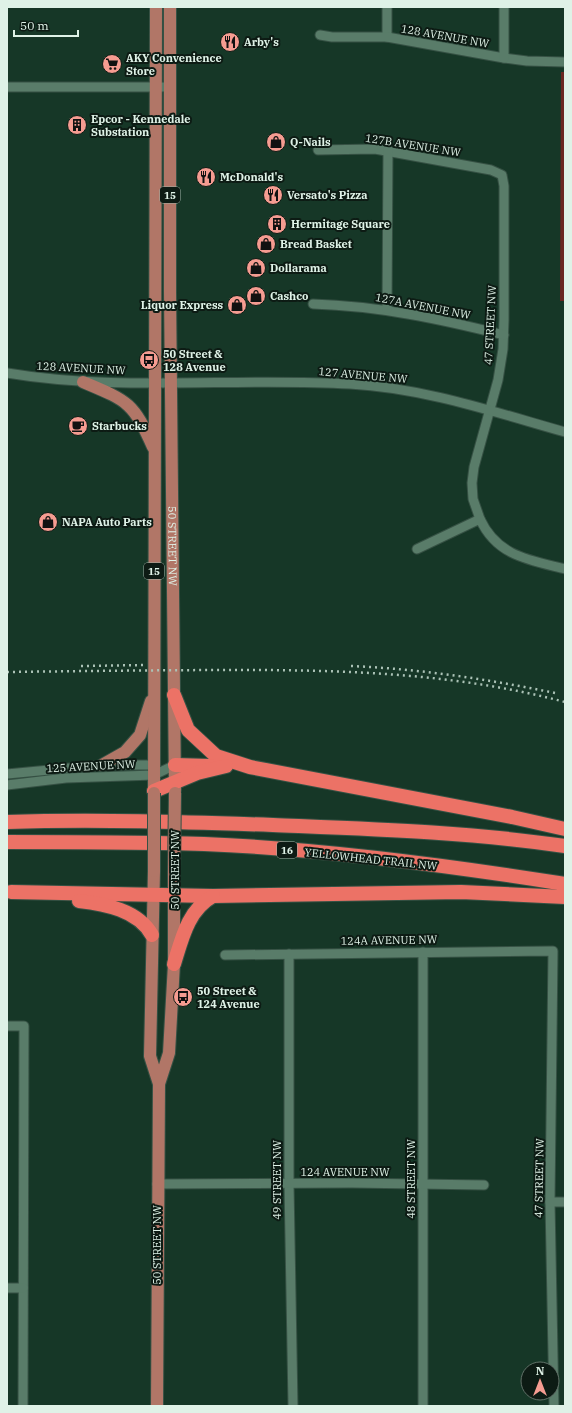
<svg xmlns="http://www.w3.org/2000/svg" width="572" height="1413" viewBox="0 0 572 1413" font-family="'IBM Plex Serif',serif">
	<rect width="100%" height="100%" fill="#163727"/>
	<!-- green -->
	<polygon fill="#6a2721" points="561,72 565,72 565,301 560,301"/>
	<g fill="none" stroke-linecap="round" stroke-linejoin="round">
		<!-- minor casing -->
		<g stroke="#365144" stroke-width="11">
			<g id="minor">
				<polyline points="387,7 387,37"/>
				<polyline points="320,35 332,37 387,37 504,58 527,61 565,62"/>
				<polyline points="504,58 504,7"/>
				<polyline points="7,87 169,87"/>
				<polyline points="318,150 375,149 491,170 502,175 504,186 504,320 503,349 498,380 474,467 472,483 473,499 480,519"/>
				<path d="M313 304C379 306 440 319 504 335"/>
				<polyline points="387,309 388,150"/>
				<path d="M7 373C120 392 236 377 350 384 424 388 494 412 565 432"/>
				<path d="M417 549 480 519C497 556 529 560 565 569"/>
				<polyline points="7,774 102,765 154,765"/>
				<polyline points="7,785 66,778 154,775 175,765"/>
				<polyline points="423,952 423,1406"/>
				<polyline points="289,954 289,1184 293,1406"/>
				<polyline points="225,955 553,951 550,1202 554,1406"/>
				<polyline points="7,1026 24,1026 23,1406"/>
				<polyline points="157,1184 352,1183 484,1185"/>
				<polyline points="550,1202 565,1202"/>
				<polyline points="7,1288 23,1288"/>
			</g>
		</g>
		<!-- major casing -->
		<g stroke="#365144" stroke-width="14">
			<g id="major">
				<path id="s1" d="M170 7V292L175 790"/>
				<path d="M83 382C128 401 133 402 153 447"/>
				<polyline points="102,765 125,752 140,735 151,701"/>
				<polyline points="154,793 156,7"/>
				<polyline points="154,871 150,1056 159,1084 157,1406"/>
				<polyline points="159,1084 169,1053 174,964 174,873"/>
			</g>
		</g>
		<!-- highway casing -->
		<g stroke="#365144" stroke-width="16">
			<g id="highway">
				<polyline points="174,695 188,730 216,756 250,767 512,817 565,829"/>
				<polyline points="175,765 210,766"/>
				<polyline points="154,791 197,773 226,766"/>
				<path d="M7 822C95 819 184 822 273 825 370 829 469 832 565 846"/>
				<path d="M7 842C73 842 138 842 204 844 325 849 446 865 565 884"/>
				<polyline points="11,892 213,896 461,892 565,897"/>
				<path d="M79 901C105 904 138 910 152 935"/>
				<path d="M174 964C182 938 188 910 213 896"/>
			</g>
		</g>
		<!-- minor -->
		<use href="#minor" stroke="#597c69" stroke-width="9"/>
		<!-- major -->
		<use href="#major" stroke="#b17667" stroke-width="12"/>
		<!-- highway -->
		<use href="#highway" stroke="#ec7266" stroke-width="14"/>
		<!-- rail -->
		<g stroke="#acc3b7" stroke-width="2.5" stroke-dasharray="2 4" stroke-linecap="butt">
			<polyline points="81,666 147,665"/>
			<path d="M351 666C420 669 487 679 555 693"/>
			<path d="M7 672C86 671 165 670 243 670 351 670 460 674 565 702"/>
		</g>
		<!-- major-bridge casing -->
		<g stroke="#365144" stroke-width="14" stroke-linecap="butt">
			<g id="major-bridge">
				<polyline points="154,871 154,793"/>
				<polyline points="174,873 175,793"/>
			</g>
		</g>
		<!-- major-bridge -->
		<use href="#major-bridge" stroke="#b17667" stroke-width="12"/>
	</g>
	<!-- icons -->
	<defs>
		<g id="restaurant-disc" transform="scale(1)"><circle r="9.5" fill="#f59c91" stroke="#0d1b14"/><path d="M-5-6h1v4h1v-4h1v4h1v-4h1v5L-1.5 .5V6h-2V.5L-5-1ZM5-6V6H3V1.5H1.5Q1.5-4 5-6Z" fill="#111"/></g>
		<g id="supermarket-disc" transform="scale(1)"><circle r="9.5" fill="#f59c91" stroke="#0d1b14"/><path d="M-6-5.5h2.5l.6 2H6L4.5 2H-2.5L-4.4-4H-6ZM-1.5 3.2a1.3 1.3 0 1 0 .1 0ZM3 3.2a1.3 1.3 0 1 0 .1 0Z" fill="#111"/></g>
		<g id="building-disc" transform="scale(1)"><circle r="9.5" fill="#f59c91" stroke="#0d1b14"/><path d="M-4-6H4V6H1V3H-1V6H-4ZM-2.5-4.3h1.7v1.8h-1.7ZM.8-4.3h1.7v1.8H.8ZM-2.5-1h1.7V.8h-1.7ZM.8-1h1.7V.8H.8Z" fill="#111"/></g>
		<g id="shop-disc" transform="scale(1)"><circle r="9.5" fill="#f59c91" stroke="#0d1b14"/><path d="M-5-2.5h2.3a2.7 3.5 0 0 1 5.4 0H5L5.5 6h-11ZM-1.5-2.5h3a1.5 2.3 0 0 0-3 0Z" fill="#111"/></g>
		<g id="bus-disc" transform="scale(1)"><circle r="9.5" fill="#f59c91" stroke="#0d1b14"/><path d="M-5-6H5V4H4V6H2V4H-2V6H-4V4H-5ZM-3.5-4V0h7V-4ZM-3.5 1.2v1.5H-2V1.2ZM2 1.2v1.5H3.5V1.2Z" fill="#111"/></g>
		<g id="cafe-disc" transform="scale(1)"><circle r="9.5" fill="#f59c91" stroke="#0d1b14"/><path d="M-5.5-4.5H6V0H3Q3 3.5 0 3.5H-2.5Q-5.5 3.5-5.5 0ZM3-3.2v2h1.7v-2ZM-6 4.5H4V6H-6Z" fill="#111"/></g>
	</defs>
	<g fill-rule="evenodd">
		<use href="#restaurant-disc" x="230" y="42"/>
		<use href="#supermarket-disc" x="112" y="64"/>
		<use href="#building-disc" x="77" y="125"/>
		<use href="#shop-disc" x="276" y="142"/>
		<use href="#restaurant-disc" x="206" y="177"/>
		<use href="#restaurant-disc" x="273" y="195"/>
		<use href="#building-disc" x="277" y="224"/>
		<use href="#shop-disc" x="266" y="244"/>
		<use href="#shop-disc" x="256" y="268"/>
		<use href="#shop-disc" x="256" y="296"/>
		<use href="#shop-disc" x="237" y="305"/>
		<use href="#bus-disc" x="149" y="360"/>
		<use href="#cafe-disc" x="78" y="426"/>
		<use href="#shop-disc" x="48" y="522"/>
		<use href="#bus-disc" x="183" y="997"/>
	</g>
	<g text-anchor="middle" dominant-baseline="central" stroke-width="4" stroke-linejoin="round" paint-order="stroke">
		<!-- shield labels -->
		<g fill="#0d1b14" stroke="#a0b2a8" stroke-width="1">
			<rect x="160" y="187" width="20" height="16" rx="3"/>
			<rect x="144" y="563" width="20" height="16" rx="3"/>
			<rect x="277" y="842" width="20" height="16" rx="3"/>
		</g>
		<g font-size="10" font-weight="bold" fill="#dff2e7">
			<text x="170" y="195">15</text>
			<text x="154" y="571">15</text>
			<text x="287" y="850">16</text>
		</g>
		<!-- street labels -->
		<g font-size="11" fill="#dff2e7" stroke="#0d1b14">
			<text transform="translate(445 36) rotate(10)">128 AVENUE NW</text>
			<text transform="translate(413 145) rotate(9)">127B AVENUE NW</text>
			<text transform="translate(423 306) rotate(11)">127A AVENUE NW</text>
			<text transform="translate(490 325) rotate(-87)">47 STREET NW</text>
			<text transform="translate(81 368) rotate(3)">128 AVENUE NW</text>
			<text transform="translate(363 375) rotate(5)">127 AVENUE NW</text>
			<text stroke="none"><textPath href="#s1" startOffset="539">50 STREET NW</textPath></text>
			<text transform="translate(91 766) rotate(-3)">125 AVENUE NW</text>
			<text transform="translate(371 859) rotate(6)">YELLOWHEAD TRAIL NW</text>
			<text transform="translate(175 870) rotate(-90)">50 STREET NW</text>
			<text transform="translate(389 940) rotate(-1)">124A AVENUE NW</text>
			<text x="345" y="1172">124 AVENUE NW</text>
			<text transform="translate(539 1178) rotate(-89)">47 STREET NW</text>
			<text transform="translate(411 1179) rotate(-90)">48 STREET NW</text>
			<text transform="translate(277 1180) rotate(-90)">49 STREET NW</text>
			<text transform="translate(157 1245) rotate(-90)">50 STREET NW</text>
		</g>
		<!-- poi labels -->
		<g font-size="11" font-weight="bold" fill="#dff2e7" stroke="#0d1b14" text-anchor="start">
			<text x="244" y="42">Arby's</text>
			<text x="126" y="58">AKY Convenience<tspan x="126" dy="13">Store</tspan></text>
			<text x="91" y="119">Epcor - Kennedale<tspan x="91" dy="13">Substation</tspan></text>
			<text x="290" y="142">Q-Nails</text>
			<text x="220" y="177">McDonald's</text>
			<text x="287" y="195">Versato's Pizza</text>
			<text x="291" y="224">Hermitage Square</text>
			<text x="280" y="244">Bread Basket</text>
			<text x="270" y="268">Dollarama</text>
			<text x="270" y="296">Cashco</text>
			<text x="223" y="305" text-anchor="end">Liquor Express</text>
			<text x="163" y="354">50 Street &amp;<tspan x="163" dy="13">128 Avenue</tspan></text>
			<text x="92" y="426">Starbucks</text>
			<text x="62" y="522">NAPA Auto Parts</text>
			<text x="197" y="991">50 Street &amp;<tspan x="197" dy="13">124 Avenue</tspan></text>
		</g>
	</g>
	<!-- border -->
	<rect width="572" height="1413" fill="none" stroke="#dff2e7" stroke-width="16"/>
	<!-- north arrow -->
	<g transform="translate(540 1381)"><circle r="19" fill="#0d1b14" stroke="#617168"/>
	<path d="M0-3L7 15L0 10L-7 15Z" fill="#f59c91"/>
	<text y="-6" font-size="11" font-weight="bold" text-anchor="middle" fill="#dff2e7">N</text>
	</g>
	<!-- scale -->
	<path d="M14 30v6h64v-6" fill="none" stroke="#dff2e7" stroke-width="2"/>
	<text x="20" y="30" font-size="12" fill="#dff2e7" stroke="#0d1b14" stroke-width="3" paint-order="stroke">50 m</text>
</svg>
